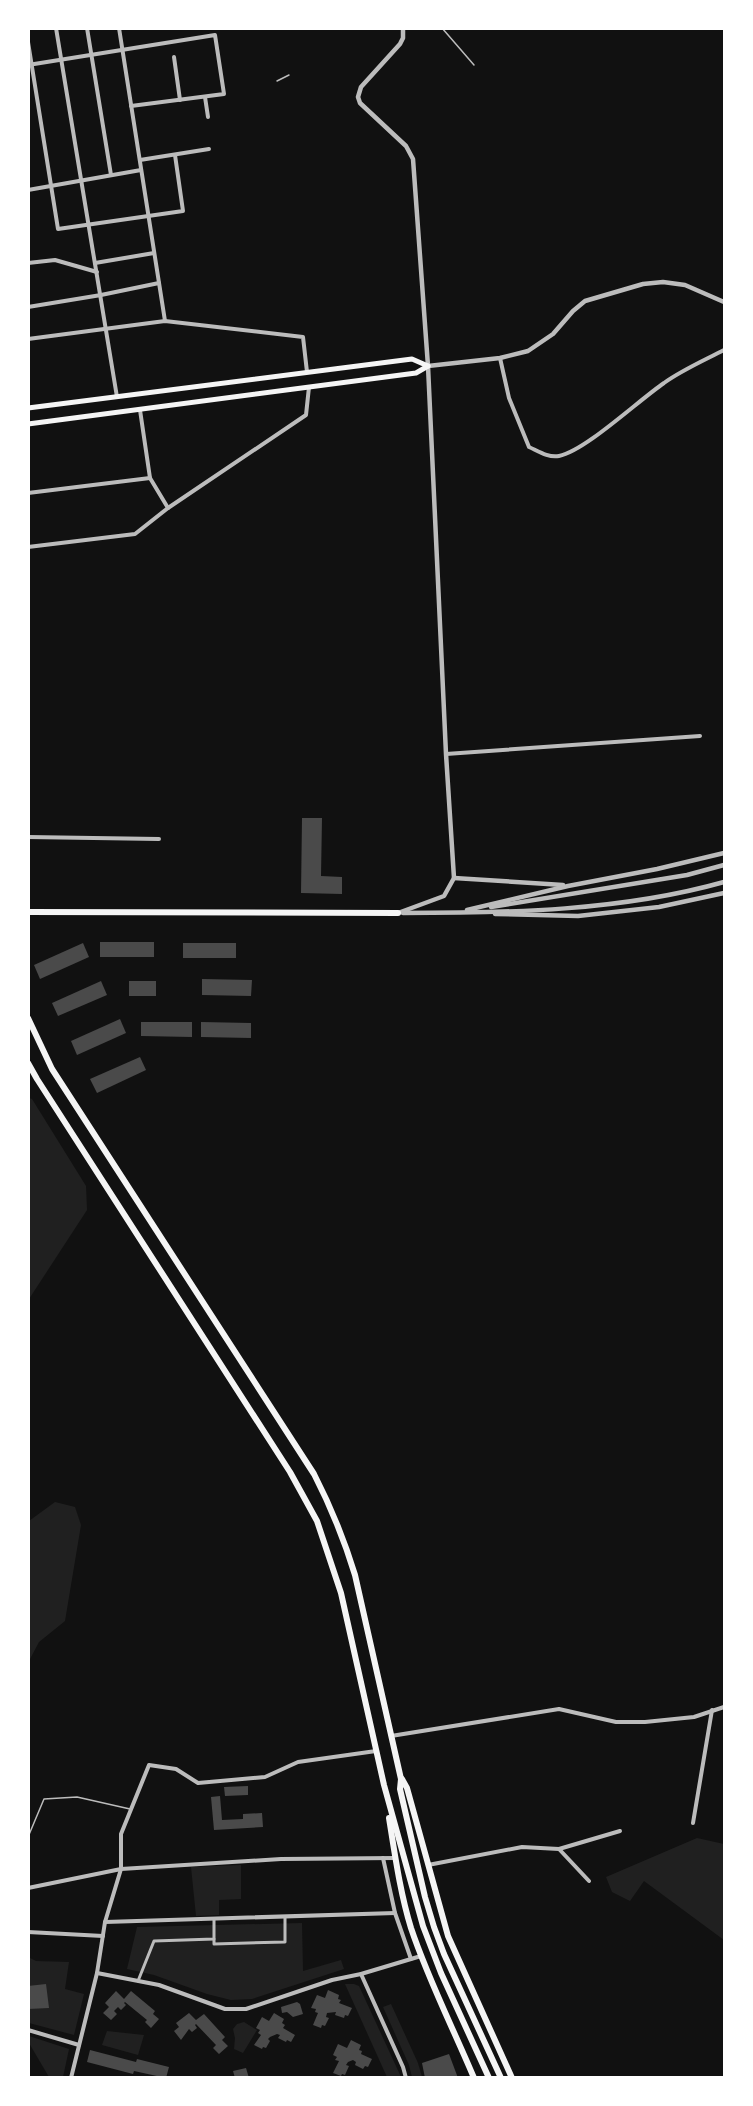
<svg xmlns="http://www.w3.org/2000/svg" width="753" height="2106" viewBox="0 0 753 2106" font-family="Roboto,sans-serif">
	<rect width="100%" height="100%" fill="#111"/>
	<!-- green -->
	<g fill="#202020">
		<polygon points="29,1098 32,1099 86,1186 87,1210 29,1299"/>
		<polygon points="55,1502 75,1507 81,1525 65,1621 39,1642 29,1661 29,1521"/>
		<polygon points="697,1838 724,1844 724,1940 644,1881 630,1901 612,1892 606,1877"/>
		<polygon points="241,1865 241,1899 219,1900 219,1915 196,1916 191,1867"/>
		<polygon points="302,1923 303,1971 341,1960 344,1969 252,1999 231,2000 207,1994 154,1975 127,1969 137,1927"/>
		<polygon points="28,1957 36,1961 69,1962 65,1989 84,1994 74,2035 29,2023"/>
		<polygon points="345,1984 354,1984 359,1986 401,2077 387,2077"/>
		<polygon points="391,2004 418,2063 422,2077 412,2077 409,2065 383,2007"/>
		<polygon points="244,2022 257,2030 243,2053 234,2049 235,2038 233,2029 237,2024"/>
		<polygon points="107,2031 144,2035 138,2055 102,2045"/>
		<polygon points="29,2036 69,2049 63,2077 49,2077 29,2043"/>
	</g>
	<!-- building -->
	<g fill="#4a4a4a">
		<polygon points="302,818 322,818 321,876 342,877 342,894 301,893"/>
		<rect x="100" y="942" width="54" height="15"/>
		<polygon points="83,943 89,957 40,979 34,965"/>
		<rect x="183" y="943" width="53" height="15"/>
		<polygon points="202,979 252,980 251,996 202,995"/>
		<polygon points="101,981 107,995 58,1016 52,1003"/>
		<rect x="129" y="981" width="27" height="15"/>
		<polygon points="120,1019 126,1033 77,1055 71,1041"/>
		<polygon points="141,1022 192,1022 192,1037 141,1036"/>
		<polygon points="201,1022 251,1023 251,1038 201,1037"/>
		<polygon points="140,1057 146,1070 97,1093 90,1079"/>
		<polygon points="248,1786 248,1795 225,1796 224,1787"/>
		<polygon points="220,1796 222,1820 243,1819 243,1814 262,1813 263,1827 214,1830 211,1797"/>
		<polygon points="46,1984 49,2008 28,2009 28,1986"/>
		<polygon points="328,1990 339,1995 338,1999 341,2000 339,2003 352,2008 348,2016 345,2015 344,2018 335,2015 336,2012 327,2013 326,2017 329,2018 325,2026 322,2025 321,2028 313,2025 318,2013 315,2012 316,2009 311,2008 317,1995 325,1998"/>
		<polygon points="116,1991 124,1999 131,1991 155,2011 153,2014 159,2019 151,2028 145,2022 147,2020 125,2002 124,2003 126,2005 121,2010 118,2007 114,2011 117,2014 111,2020 103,2013 109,2007 105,2003"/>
		<polygon points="297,2002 300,2004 303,2014 293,2017 287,2012 282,2013 281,2007"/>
		<polygon points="189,2013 196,2020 204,2014 225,2037 222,2040 228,2046 219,2054 213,2048 216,2045 196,2024 195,2025 197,2028 192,2032 189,2029 181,2040 174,2031 179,2027 176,2023"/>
		<polygon points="274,2013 284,2019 282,2023 285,2025 283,2028 295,2035 291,2042 287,2040 286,2042 278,2038 280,2035 277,2034 270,2037 268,2039 270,2041 266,2048 263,2047 262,2049 254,2045 261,2035 258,2033 260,2030 256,2028 262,2017 269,2021"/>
		<polygon points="351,2040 361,2045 359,2050 362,2051 361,2054 372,2059 368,2067 365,2066 363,2069 355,2065 356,2062 353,2060 348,2062 346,2065 349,2066 345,2075 342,2074 341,2076 333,2073 339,2061 335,2060 337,2057 333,2055 338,2044 347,2048"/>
		<polygon points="90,2050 136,2062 137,2059 169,2067 166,2078 134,2071 133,2074 87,2062"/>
		<polygon points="449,2054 458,2078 425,2078 422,2063"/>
		<polygon points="246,2068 249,2078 235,2078 233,2071"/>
	</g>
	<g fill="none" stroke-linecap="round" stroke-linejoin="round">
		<!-- service -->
		<g stroke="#bcbcbc" stroke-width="1.5">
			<polyline points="442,28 474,65"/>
			<polyline points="277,81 289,75"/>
			<polyline points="28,1837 44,1799 77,1797 130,1809"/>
		</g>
		<!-- pedestrian -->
		<g stroke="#bcbcbc" stroke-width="3">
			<polyline points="214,1939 214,1944 285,1942 285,1917"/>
			<polyline points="138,1981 154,1941 214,1939 214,1919"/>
		</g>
		<!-- minor -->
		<g stroke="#bcbcbc" stroke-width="4">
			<polyline points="56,28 117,397"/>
			<polyline points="87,28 111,175"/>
			<polyline points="119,28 165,321"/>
			<polyline points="28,42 58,229 183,211 175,155"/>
			<polyline points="174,57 180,100"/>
			<polyline points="28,65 215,35 224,94 131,106"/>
			<polyline points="205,97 208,117"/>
			<polyline points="140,160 209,149"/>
			<polyline points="28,190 141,170"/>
			<polyline points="28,263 55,260 97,272"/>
			<polyline points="95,263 154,253"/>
			<polyline points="28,307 101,295 159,283"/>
			<polyline points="28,339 165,321 303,337 307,372"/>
			<path d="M500 358 509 398 529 447C538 451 548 458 559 456 585 451 639 400 664 383 682 370 705 360 724 350"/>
			<polyline points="140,410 150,478 168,508"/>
			<polyline points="28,493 150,478"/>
			<polyline points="28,547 135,534 168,508 306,415 309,387"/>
			<polyline points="446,754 700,736"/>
			<polyline points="28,837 159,839"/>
			<polyline points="391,1736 559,1709 616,1722 645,1722 694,1717 724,1707"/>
			<polyline points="693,1823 712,1710"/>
			<polyline points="559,1849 620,1831"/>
			<polyline points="383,1858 395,1913 411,1959"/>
			<polyline points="428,1865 522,1847 559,1849 589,1881"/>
			<polyline points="28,1888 121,1869 281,1859 395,1858"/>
			<polyline points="105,1922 395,1913"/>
			<polyline points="28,1932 103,1936"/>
			<polyline points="97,1973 159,1985 225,2009 246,2009 332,1980 361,1974 421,1956"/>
			<polyline points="361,1974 403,2067 406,2078"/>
			<polyline points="28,2030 79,2045"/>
			<polyline points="71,2078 97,1973 105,1922 121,1869 121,1834 149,1765 176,1769 198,1783 265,1777 298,1762 376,1751"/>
		</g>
		<!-- tertiary -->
		<g stroke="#bcbcbc" stroke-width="4.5">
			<polyline points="428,366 500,358 528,351 553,334 573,311 585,301 643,284 663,282 685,285 724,302"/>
			<polyline points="454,878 563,885"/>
			<polyline points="491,907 687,875 724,865"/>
			<polyline points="467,910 568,886 657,869 724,853"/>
			<polyline points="398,913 444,896 454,878 446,754 428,366 413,159 406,146 360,103 358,97 361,87 400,44 403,38 403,28"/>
			<path d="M403 913C510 913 621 911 724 882"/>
			<polyline points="495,914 578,916 659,907 724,893"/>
		</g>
		<!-- secondary -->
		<g stroke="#f5f5f5" stroke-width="5">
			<polyline points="28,408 412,359 428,366"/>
			<polyline points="28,424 416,373 428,366"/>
		</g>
		<!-- primary -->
		<g stroke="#f5f5f5" stroke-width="6">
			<polyline points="28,912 398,913"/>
			<path d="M28 1018 52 1069 314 1474C331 1507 344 1539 355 1575L401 1779 400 1789 425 1897 434 1927 444 1954 501 2078"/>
			<polyline points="28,1063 37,1079 290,1472 317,1521 341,1593 384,1785 423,1926 441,1973 489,2078"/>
			<polyline points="402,1779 407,1788 448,1936 512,2078"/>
			<path d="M389 1818C395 1855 400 1892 411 1928 428 1979 453 2028 474 2078"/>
		</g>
	</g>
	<!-- border -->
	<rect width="753" height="2106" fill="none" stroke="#ffffff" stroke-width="60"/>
</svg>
